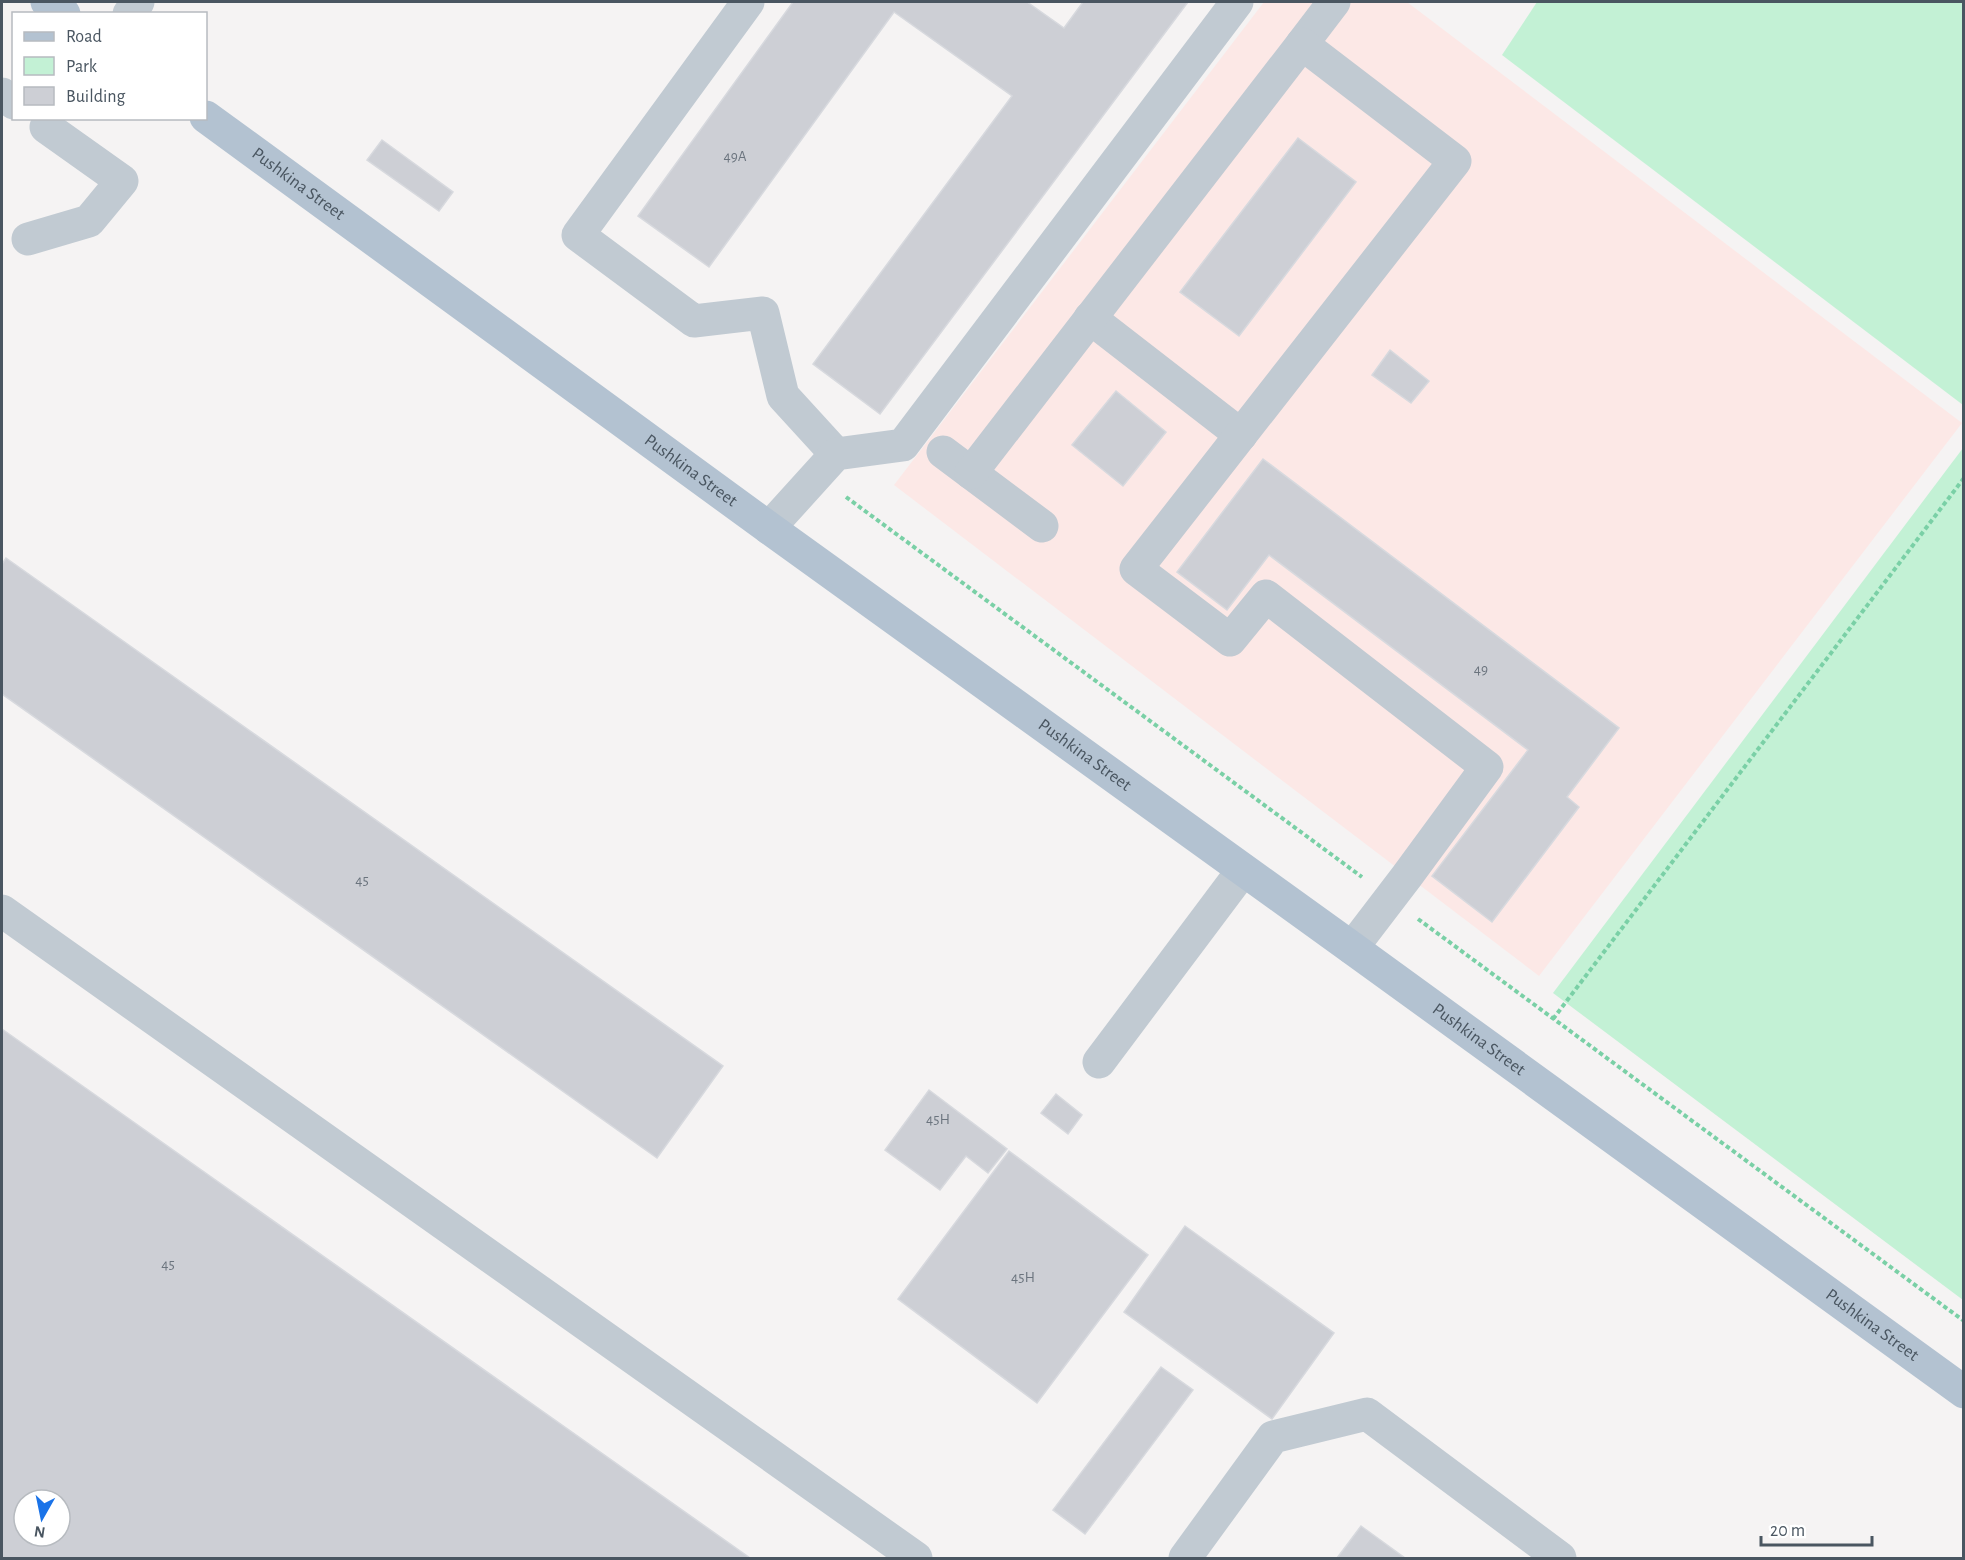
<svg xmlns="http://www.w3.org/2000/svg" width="1965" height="1560" viewBox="0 0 1965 1560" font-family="'Alegreya Sans',sans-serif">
	<rect width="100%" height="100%" fill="#f5f3f3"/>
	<!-- medical -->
	<polygon fill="#fce8e6" points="1264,2 1407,2 1962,423 1539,976 894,485"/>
	<!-- green -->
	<g fill="#c3f1d5">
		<polygon points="1537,2 1963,2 1963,405 1502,55"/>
		<polygon points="1963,448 1963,1300 1553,993"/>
	</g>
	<!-- building -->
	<g fill="#cdcfd5" stroke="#d7d9de" stroke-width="1.5" fill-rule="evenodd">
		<polygon points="793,2 1027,2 1064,28 1083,2 1188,2 880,414 813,364 1012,96 894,12 709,267 638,216"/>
		<polygon points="1298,138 1356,182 1239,336 1180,292"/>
		<polygon points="382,140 453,192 439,211 367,160"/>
		<polygon points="1390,350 1429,381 1411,403 1372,375"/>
		<polygon points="1116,391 1166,432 1123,486 1072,445"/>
		<polygon points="1263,459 1619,728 1567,797 1579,807 1492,922 1432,876 1528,750 1269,555 1227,610 1177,572"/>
		<polygon points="6,558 723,1066 657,1158 2,694 2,564"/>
		<path d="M2 1029 750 1558H2ZM24 1500H60V1536H24Z"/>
		<polygon points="929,1090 1007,1149 988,1173 966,1156 940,1190 885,1150"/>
		<polygon points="1056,1094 1082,1115 1068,1134 1041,1113"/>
		<polygon points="1009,1151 1148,1255 1037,1403 898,1299"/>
		<polygon points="1185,1226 1334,1333 1272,1419 1124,1312"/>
		<polygon points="1161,1367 1193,1390 1085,1534 1053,1510"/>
		<polygon points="1361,1526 1405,1558 1337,1558"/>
	</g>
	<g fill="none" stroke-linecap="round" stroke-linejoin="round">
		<!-- path -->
		<g stroke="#7ad0a6" stroke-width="4" stroke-dasharray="4.5 3" stroke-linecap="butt">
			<polyline points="846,497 1362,877"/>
			<polyline points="1418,919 1964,1321"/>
			<polyline points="1553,1019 1964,478"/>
		</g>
		<!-- minor -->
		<g stroke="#c1cad2" stroke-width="33">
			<polyline points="748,2 578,235 694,321 763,313 783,396 836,454"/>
			<polyline points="129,14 138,2"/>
			<polyline points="1302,44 1334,2"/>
			<polyline points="2,94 14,103"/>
			<polyline points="28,239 89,221 122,181 46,127"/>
			<polyline points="1090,318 1241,435"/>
			<polyline points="943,452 1042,526"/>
			<polyline points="971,473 1302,44 1455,161 1136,569 1230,640 1266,596 1487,767 1407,876 1352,948"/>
			<polyline points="769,528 836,454 903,445 1237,2"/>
			<polyline points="2,911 916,1558"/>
			<polyline points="1099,1062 1243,870"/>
			<polyline points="1185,1558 1273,1437 1367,1414 1560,1558"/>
		</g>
		<!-- major -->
		<g stroke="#b3c2d1" stroke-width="33">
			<polyline points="47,2 64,14"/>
			<path id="s1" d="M206 117 769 528 1352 948 1964 1392"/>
		</g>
	</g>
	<g text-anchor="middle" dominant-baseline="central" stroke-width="4.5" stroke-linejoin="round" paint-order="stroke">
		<!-- number labels -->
		<g font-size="15" fill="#6b747e">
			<text x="735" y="156">49А</text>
			<text x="1481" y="669">49</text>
			<text x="362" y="880">45</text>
			<text x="938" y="1119">45Н</text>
			<text x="168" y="1264">45</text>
			<text x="1023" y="1277">45Н</text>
		</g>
		<!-- street labels -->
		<g font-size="18" fill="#4a5661" stroke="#fff">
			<text stroke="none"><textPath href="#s1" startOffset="114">Pushkina Street</textPath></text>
			<text stroke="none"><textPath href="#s1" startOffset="600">Pushkina Street</textPath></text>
			<text stroke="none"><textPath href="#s1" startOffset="1086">Pushkina Street</textPath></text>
			<text stroke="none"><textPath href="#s1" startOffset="1572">Pushkina Street</textPath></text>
			<text stroke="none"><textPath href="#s1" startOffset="2058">Pushkina Street</textPath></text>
		</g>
	</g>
	<!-- border -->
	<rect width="1965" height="1560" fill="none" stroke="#4a5661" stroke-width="6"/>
	<!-- legend -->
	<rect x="12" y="12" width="195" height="108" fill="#ffffff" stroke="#b7bbc0" stroke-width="1.5"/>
	<rect x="24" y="32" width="30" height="9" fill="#b3c2d1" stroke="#b7bbc0" stroke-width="1.5"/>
	<text x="66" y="42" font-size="18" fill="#4a5661">Road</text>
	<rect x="24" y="57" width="30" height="18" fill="#c3f1d5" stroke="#b7bbc0" stroke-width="1.5"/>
	<text x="66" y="72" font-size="18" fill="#4a5661">Park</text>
	<rect x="24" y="87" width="30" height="18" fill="#cdcfd5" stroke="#b7bbc0" stroke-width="1.5"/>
	<text x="66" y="102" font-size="18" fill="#4a5661">Building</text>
	<!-- north arrow -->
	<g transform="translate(42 1518) rotate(189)"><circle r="28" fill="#ffffff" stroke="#b7bbc0" stroke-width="1.5"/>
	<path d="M0-4.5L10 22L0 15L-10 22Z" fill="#1a73e8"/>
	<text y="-9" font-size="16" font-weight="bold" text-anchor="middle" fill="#4a5661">N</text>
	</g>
	<!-- scale -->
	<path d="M1761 1536v9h111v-9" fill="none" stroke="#4a5661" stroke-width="3"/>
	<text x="1770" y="1536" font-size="18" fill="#4a5661" stroke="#ffffff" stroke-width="4.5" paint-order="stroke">20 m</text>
</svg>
